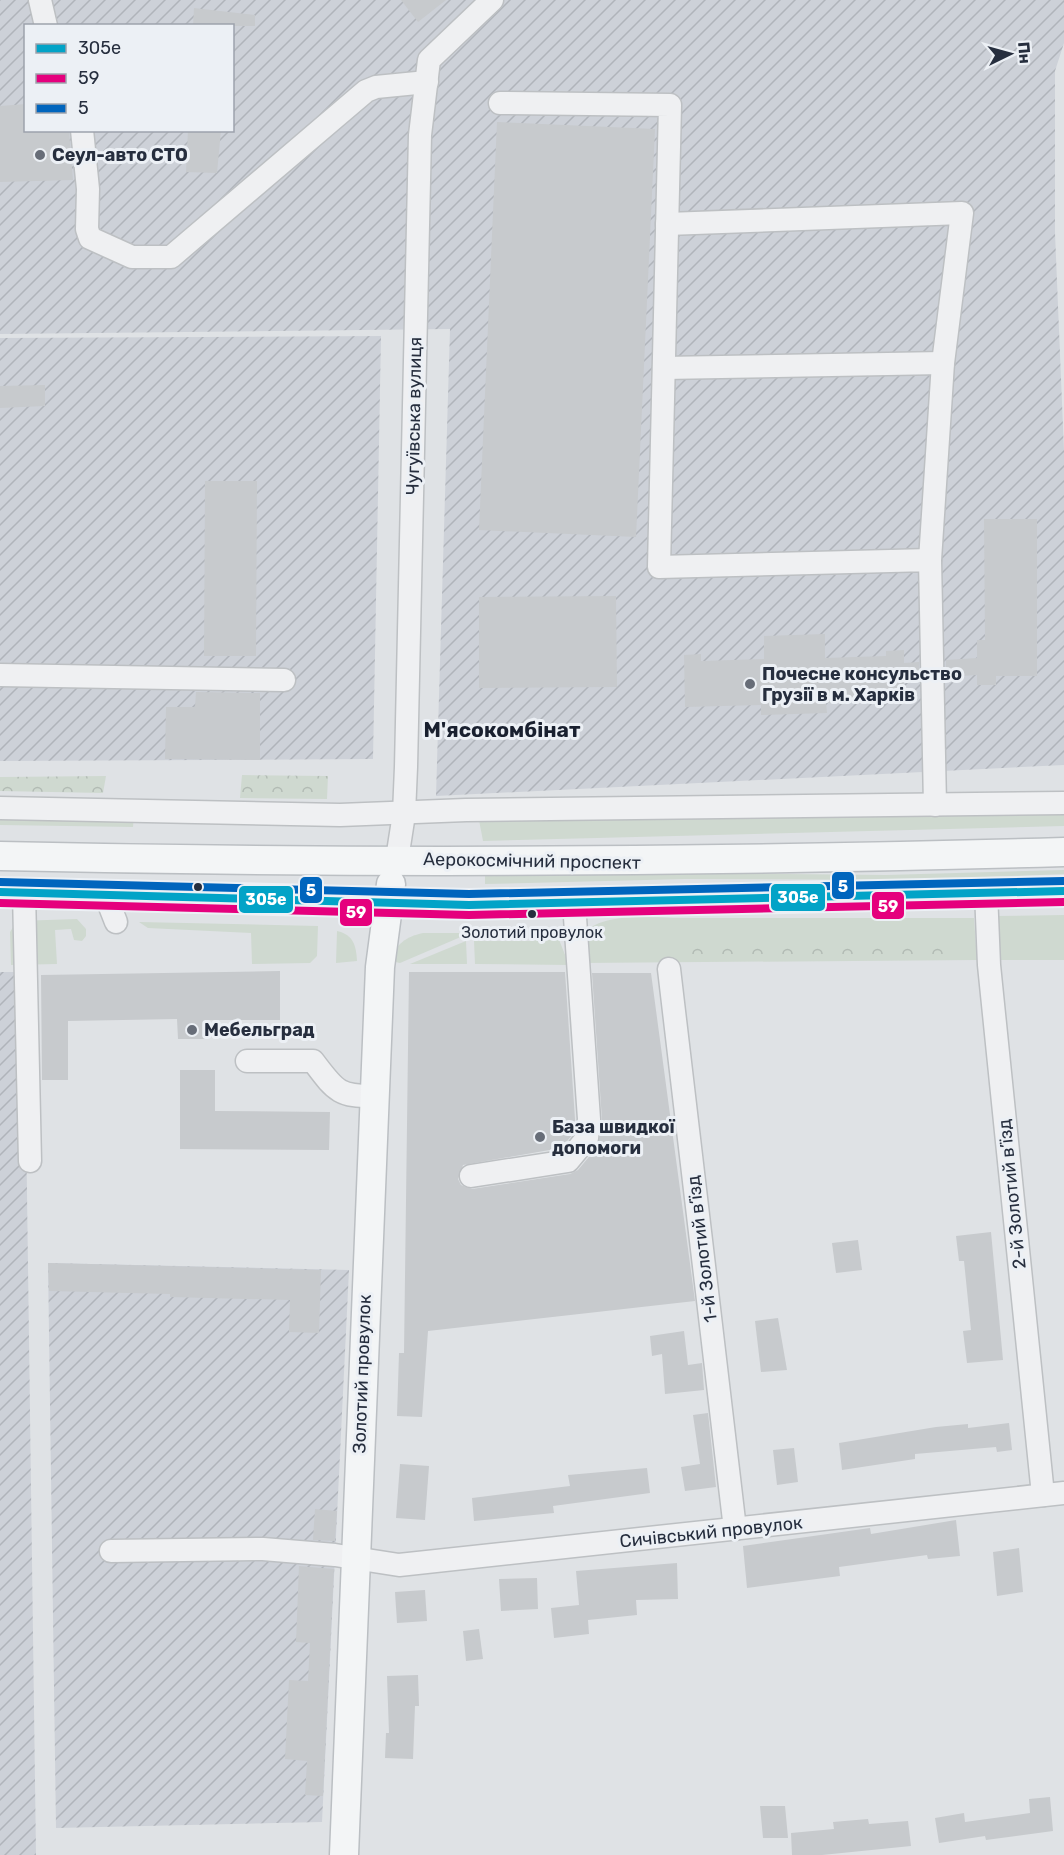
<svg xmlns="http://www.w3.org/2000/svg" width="1064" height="1855" font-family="Rubik,sans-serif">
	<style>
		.industrial { fill: url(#industrial-furrows); fill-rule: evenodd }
		.grass { fill: #cfd9d0 }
		.forest { fill: url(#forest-crowns) }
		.building { fill: #c7cacd }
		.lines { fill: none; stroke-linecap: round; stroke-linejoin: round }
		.minor-casing { stroke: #bdc0c3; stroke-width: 25 }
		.major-casing { stroke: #bbbfc3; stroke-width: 31 }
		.minor { stroke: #eff0f2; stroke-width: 22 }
		.major { stroke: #f3f5f6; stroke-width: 28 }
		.bus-1-casing { stroke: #ecf0f5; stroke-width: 12 }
		.bus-2-casing { stroke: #ecf0f5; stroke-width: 12 }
		.bus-3-casing { stroke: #ecf0f5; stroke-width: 12 }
		.bus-1 { stroke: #02a3c7; stroke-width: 8 }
		.bus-2 { stroke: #e5007d; stroke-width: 8 }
		.bus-3 { stroke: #0065bd; stroke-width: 8 }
		.poi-dot { fill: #676d78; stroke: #ecf0f5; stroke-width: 2 }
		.bus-dot { fill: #262e3e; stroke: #ecf0f5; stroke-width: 2 }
		.labels { text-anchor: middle; stroke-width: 6; stroke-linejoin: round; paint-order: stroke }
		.bus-label { font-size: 16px; fill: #262e3e; stroke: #ecf0f5 }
		.poi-label { font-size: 18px; font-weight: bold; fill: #262e3e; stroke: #ecf0f5; text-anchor: start }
		.street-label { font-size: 18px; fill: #262e3e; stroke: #ecf0f5 }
		.quarter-label { font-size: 21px; font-weight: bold; fill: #19202f; stroke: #ecf0f5 }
		.line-badge { stroke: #ecf0f5; stroke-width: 2 }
		.badge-label { font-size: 16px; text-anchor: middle; font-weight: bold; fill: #fff }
	</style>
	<defs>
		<pattern id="industrial-furrows" width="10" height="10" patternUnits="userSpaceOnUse" patternTransform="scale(1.5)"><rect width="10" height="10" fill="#cdd1d8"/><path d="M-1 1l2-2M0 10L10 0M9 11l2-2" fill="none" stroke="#b0b4ba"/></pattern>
		<pattern id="forest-crowns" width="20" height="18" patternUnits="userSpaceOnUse" patternTransform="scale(1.5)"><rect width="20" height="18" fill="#cfd9d0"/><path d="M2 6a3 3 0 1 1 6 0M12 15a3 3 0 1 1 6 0" fill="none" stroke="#b2bbb4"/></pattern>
	</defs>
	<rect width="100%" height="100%" fill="#dfe2e5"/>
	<!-- industrial -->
	<g class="industrial">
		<path d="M0 0H1064V43L1055 71V233L1064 451V765L436 796 450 329 0 334ZM26 26H232V130H26Z"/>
		<path d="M381 336 373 759 0 761V338Z"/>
		<path d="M0 972H24L36 1855H0Z"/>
		<path d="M48 1263 349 1270 322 1822 56 1828Z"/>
	</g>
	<!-- grass -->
	<g class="grass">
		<path d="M1064 807V826L483 841 479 820Z"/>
		<path d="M0 814 134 815 133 827 0 825Z"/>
		<path d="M1064 870V874L912 880 685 879 485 884V875L678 873 886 875Z"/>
		<path d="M1064 915V960H996L994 916Z"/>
		<path d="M683 918H974L977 960 582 963 580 937C600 910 652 918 683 918Z"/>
		<path d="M77 919 86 929V936L82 941 74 940 71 929 55 930 57 964 11 965 10 932 17 921Z"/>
		<path d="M139 922 318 926 317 956 310 963 252 964 251 933 148 928Z"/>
		<path d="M550 928 558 937 569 965 475 964 474 941H534Z"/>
		<path d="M337 931C354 935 356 946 357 961L336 963Z"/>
		<path d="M423 933H463V936L400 963 391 961C396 944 405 937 423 933Z"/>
		<path d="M466 941 467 964H410Z"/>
	</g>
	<!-- forest -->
	<g class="forest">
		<path d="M242 775 328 776 327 799 240 798Z"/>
		<path d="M106 776 103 793 0 791V777Z"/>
		<path d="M961 943 962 956 681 959 687 944Z"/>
	</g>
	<!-- building -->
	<g class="building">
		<path d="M401 0H446L418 22Z"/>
		<path d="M194 8 255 15V26H193Z"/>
		<path d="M26 104V130H69L73 180 0 182V106Z"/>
		<path d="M497 122 655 129 636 537 479 530Z"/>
		<path d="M188 130H221L217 173 186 172Z"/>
		<path d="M45 385V406L0 408V386Z"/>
		<path d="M205 481H257L256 656H204Z"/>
		<path d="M984 519H1037V676H996V685H977V675L946 677V660L977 658V640H985Z"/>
		<path d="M616 596 617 687 479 688V597Z"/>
		<path d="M825 634V658L886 656V651L904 650V663L919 662V679L903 680 905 701 826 703 827 713 761 715V705L685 707 684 655 701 654V661L764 659V636Z"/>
		<path d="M196 692 260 693V760L165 759 166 707H195Z"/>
		<path d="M280 971V1020H205L206 1039H178L177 1019 68 1021V1080H42L41 975Z"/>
		<path d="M409 972H565L575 1119 574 1133 561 1148 463 1165 458 1179 461 1185 472 1189 570 1174 578 1170 598 1146 602 1120 592 973H651L695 1301 428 1331 422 1417 397 1416 399 1353H404Z"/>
		<path d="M180 1070H215V1111L330 1112 329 1150 180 1149Z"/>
		<path d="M991 1232 1003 1360 967 1363 963 1331 971 1330 964 1261H959L956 1236Z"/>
		<path d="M858 1240 862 1270 836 1273 832 1243Z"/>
		<path d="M48 1263 321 1270 319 1333 289 1332 290 1300 170 1297V1294L49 1291Z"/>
		<path d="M778 1318 787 1370 761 1372 755 1321Z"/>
		<path d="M684 1331 688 1365 702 1363 704 1390 665 1394 662 1354 652 1356 650 1336Z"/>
		<path d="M708 1413 716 1487 685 1491 681 1467 700 1464 693 1415Z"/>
		<path d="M1009 1423 1012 1450 997 1452 996 1447 915 1454V1459L842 1470 839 1443 936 1427 968 1424V1428Z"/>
		<path d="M794 1448 798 1482 777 1485 773 1450Z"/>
		<path d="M400 1464 429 1466 425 1520 396 1518Z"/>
		<path d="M647 1468 650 1493 553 1506 554 1513 474 1521 472 1498 570 1486 568 1475Z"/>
		<path d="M315 1509 337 1511 335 1541 313 1540Z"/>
		<path d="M956 1520 960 1556 928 1559 927 1555 839 1567 840 1576 747 1588 743 1546 870 1528 871 1534Z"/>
		<path d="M1019 1548 1023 1592 997 1596 993 1552Z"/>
		<path d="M677 1563 678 1599 636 1600 637 1615 588 1620 589 1634 554 1638 551 1608 579 1605 576 1571Z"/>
		<path d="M299 1566 334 1569 323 1796 305 1795 307 1761 285 1759 289 1680 308 1681 310 1643 296 1642Z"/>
		<path d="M537 1578 538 1609 501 1611 499 1579Z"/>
		<path d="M425 1590 427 1621 397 1623 395 1592Z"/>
		<path d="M479 1629 483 1659 466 1661 463 1631Z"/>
		<path d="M418 1675 419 1706H415L413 1759 385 1758 386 1733H389L387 1676Z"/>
		<path d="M1050 1797 1053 1831 986 1840 985 1836 939 1843 935 1818 964 1813 965 1822 1030 1813 1029 1799Z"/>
		<path d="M760 1806H785L788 1838H763Z"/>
		<path d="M868 1819 869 1824 908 1821 911 1846 822 1855H792L791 1833 834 1829 833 1822Z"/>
	</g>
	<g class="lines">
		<defs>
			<g id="minor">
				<path d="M40 0 46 26"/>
				<path d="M500 103 670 105 659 567 930 560 935 805"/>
				<path d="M82 130 88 189 87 229 90 238 132 257H171L366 91 376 87 427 82"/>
				<path d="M667 224 962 213 943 363 930 560"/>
				<path d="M664 368 943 363"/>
				<path d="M0 675 284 680"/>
				<path d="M0 808 340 815 466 810 1064 803"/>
				<path d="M397 859 404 814 406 767 420 135 429 60 492 0"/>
				<path d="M24 892 30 1161"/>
				<path d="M986 892 989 965 1043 1495"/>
				<path d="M105 894 116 922"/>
				<path d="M669 969 735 1529"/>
				<path d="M247 1061H313C335 1090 338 1097 375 1096"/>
				<path d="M471 1176 568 1161 587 1138 589 1119 574 903"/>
				<path d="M111 1551 263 1549 335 1555 399 1565 1064 1493"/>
			</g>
			<g id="major">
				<path d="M0 856C355 864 709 862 1064 852"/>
				<path d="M0 892 469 905 1064 891"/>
				<path d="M344 1855 380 967 391 884"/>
			</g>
		</defs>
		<!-- minor casing -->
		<use href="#minor" class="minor-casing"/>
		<!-- major casing -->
		<use href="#major" class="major-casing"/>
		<!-- minor -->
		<use href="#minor" class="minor"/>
		<!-- major -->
		<use href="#major" class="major"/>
		<defs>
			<path id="bus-1" d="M0 892 469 905 1064 891"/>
			<path id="bus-2" d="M0 903 469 915 1064 902"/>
			<path id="bus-3" d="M0 882 469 894 1064 881"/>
		</defs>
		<!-- bus-1 casing -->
		<use href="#bus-1" class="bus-1-casing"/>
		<!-- bus-2 casing -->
		<use href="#bus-2" class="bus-2-casing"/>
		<!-- bus-3 casing -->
		<use href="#bus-3" class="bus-3-casing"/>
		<!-- bus-1 -->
		<use href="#bus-1" class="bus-1"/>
		<!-- bus-2 -->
		<use href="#bus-2" class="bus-2"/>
		<!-- bus-3 -->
		<use href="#bus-3" class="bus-3"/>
	</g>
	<!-- markers -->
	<g class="poi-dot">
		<circle cx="40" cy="155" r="6"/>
		<circle cx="750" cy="684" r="6"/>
		<circle cx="192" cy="1030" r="6"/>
		<circle cx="540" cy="1137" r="6"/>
	</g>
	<g class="bus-dot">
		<circle cx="198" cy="887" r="5"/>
		<circle cx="532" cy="914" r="5"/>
	</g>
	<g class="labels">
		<!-- bus labels -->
		<g class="bus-label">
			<text x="532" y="938">Золотий провулок</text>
		</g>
		<!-- poi labels -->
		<g class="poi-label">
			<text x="52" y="161">Сеул-авто СТО</text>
			<text x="762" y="680">Почесне консульство<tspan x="762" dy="21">Грузії в м. Харків</tspan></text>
			<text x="204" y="1036">Мебельград</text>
			<text x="552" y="1133">База швидкої<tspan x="552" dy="21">допомоги</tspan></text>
		</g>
		<!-- street labels -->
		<g class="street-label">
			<text transform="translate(414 416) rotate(-89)" y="6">Чугуївська вулиця</text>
			<text transform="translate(532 861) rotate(1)" y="6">Аерокосмічний проспект</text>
			<text transform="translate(1012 1194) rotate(-96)" y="6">2-й Золотий в’їзд</text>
			<text transform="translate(702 1249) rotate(-97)" y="6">1-й Золотий в’їзд</text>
			<text transform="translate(362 1374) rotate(-88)" y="6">Золотий провулок</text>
			<text transform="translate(711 1532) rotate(-6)" y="6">Сичівський провулок</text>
		</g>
		<!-- quarter labels -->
		<g class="quarter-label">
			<text x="502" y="737">М'ясокомбінат</text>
		</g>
	</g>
	<g class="line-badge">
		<rect x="831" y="871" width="24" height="29" rx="6" fill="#0065bd"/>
		<rect x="299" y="876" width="24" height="28" rx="6" fill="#0065bd"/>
		<rect x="770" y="883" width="56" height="29" rx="6" fill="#02a3c7"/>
		<rect x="238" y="885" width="56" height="29" rx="6" fill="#02a3c7"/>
		<rect x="871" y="891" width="34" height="29" rx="6" fill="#e5007d"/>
		<rect x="339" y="898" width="34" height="29" rx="6" fill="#e5007d"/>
	</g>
	<g class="badge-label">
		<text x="843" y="892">5</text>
		<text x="311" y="896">5</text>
		<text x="798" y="903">305e</text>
		<text x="266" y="905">305e</text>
		<text x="888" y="912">59</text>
		<text x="356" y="918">59</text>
	</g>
	<!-- legend -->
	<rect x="24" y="24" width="210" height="108" fill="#ecf0f5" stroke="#9da2ac" stroke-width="1.5"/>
	<rect x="36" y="44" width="30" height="9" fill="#02a3c7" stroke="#9da2ac" stroke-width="1.5"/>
	<text x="78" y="54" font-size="18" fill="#262e3e">305e</text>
	<rect x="36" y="74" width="30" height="9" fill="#e5007d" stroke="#9da2ac" stroke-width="1.5"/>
	<text x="78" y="84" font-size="18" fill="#262e3e">59</text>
	<rect x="36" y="104" width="30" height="9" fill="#0065bd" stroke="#9da2ac" stroke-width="1.5"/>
	<text x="78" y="114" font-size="18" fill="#262e3e">5</text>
	<!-- north arrow -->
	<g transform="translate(1010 54) rotate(85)" stroke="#ecf0f5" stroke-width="4.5" paint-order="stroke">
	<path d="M0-4.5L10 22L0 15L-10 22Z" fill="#262e3e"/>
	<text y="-9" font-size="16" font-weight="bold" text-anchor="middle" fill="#262e3e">Пн</text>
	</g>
</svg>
